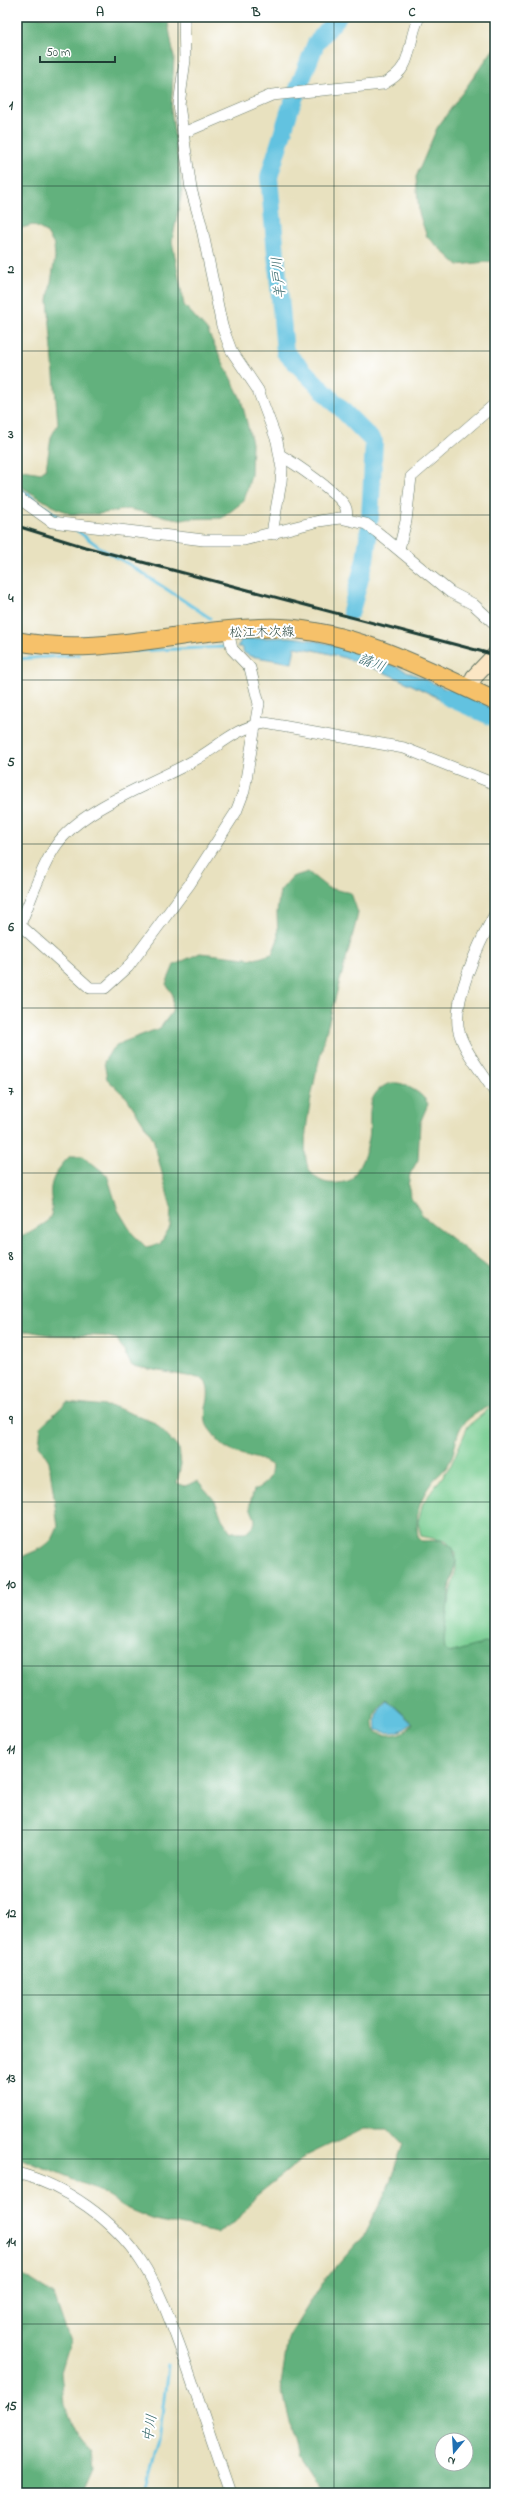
<svg xmlns="http://www.w3.org/2000/svg" width="512" height="2510" font-family="'Indie Flower','Klee One',sans-serif">
	<style>
		.green { fill: #79ce93; stroke: #4c8664 }
		.forest { fill: #62b17d; stroke: #407758; fill-rule: evenodd }
		.water { fill: #62c2e0; stroke: #40808a }
		.lines { fill: none; stroke-linecap: round; stroke-linejoin: round }
		.stream { stroke: #62c2e0; stroke-width: 3 }
		.river { stroke: #62c2e0; stroke-width: 18 }
		.street-casing { stroke: #657665; stroke-width: 12 }
		.secondary-casing { stroke: #657665; stroke-width: 18 }
		.primary-casing { stroke: #657665; stroke-width: 20 }
		.street { stroke: #fff; stroke-width: 11 }
		.secondary { stroke: #fbe6c4; stroke-width: 16 }
		.primary { stroke: #f6c16b; stroke-width: 18 }
		.rail { stroke: #1f3d34; stroke-width: 3 }
		.grid { fill: none; stroke: #1f3d34; stroke-width: 1; stroke-opacity: 0.55 }
		.labels { text-anchor: middle; stroke-width: 4; stroke-linejoin: round; paint-order: stroke }
		.street-label { font-size: 13px; fill: #1f3d34; stroke: #fff }
		.water-label { font-size: 14px; font-style: italic; fill: #336568; stroke: #fff }
		.neatline { fill: none; stroke: #1f3d34; stroke-width: 1.5 }
		.grid-label { font-size: 13px; text-anchor: middle; font-weight: bold; fill: #1f3d34 }
	</style>
	<rect width="100%" height="100%" fill="#fff"/>
	<filter id="ink" filterUnits="userSpaceOnUse"><feTurbulence type="fractalNoise" baseFrequency=".025" numOctaves="2"/><feDisplacementMap in="SourceGraphic" scale="8" xChannelSelector="R" yChannelSelector="G"/><feConvolveMatrix kernelMatrix="1 2 1 2 8 2 1 2 1" color-interpolation-filters="sRGB"/></filter>
	<filter id="wash" filterUnits="userSpaceOnUse"><feTurbulence type="fractalNoise" baseFrequency=".012" numOctaves="4" result="noise"/><feDisplacementMap in="SourceGraphic" scale="16" xChannelSelector="R" yChannelSelector="G"/><feGaussianBlur stdDeviation="0.9" result="paint"/><feColorMatrix in="noise" values="0 0 0 0 0 0 0 0 0 0 0 0 0 0 0 0 0 1.4 0 .05"/><feComposite in="paint" operator="in"/></filter>
	<g filter="url(#wash)">
		<rect width="100%" height="100%" fill="#e8e1bf"/>
		<!-- green -->
		<path class="green" d="M495 1404V1641L470 1649 447 1653 443 1649 446 1611 456 1569V1553L446 1541 421 1536 418 1522 423 1503 451 1465 468 1426Z"/>
		<!-- forest -->
		<g class="forest">
			<path d="M17 17H167L174 57 171 110 182 191 172 241 184 305 207 330 241 399 252 443 251 475 244 501 222 518 178 519 128 509 99 514H70L51 505 17 484V469L41 473 46 469 51 437 58 424 48 300 55 258 54 245 46 232 33 225 21 228 17 232Z"/>
			<path d="M495 47V261L458 265 427 237 419 213 416 177 437 128Z"/>
			<path d="M308 872 328 888 351 893 358 913C349 958 288 1139 310 1171 320 1186 336 1185 351 1180 359 1168 367 1153 369 1138 372 1119 364 1098 384 1086 390 1082 398 1082 405 1085 414 1090 423 1094 428 1104L420 1123 418 1160 410 1174 408 1186 411 1197 423 1216 495 1273V1404C483 1409 464 1418 459 1431 455 1442 455 1452 449 1463 446 1470 438 1475 433 1481 419 1499 415 1515 418 1537L422 1541 441 1540 453 1548 456 1561 450 1584 444 1640 445 1650 450 1653 484 1643 495 1644V2493H323L298 2456 281 2385 288 2338 322 2283 365 2234 388 2187 403 2144 388 2128H364L306 2156 256 2196 237 2221 216 2233 152 2219 128 2209 96 2189 17 2157V1559L42 1548 52 1540 58 1527 49 1461 39 1445 41 1426 67 1402 115 1407 155 1423 179 1449 181 1464 177 1483 185 1486 198 1481 215 1501 222 1519 231 1532H247C263 1520 250 1516 250 1503 251 1499 253 1494 254 1490 266 1484 271 1479 272 1466 251 1451 230 1460 214 1435 211 1431 206 1426 206 1421 203 1403 214 1397 204 1379L132 1366 117 1339 104 1336 50 1335 28 1331 17 1334V1240C22 1236 46 1223 48 1220 56 1211 49 1198 51 1187 53 1175 61 1165 70 1156H83L107 1175 118 1210 132 1233 146 1247 160 1244 170 1227 171 1208 153 1138 127 1098 107 1079 104 1062 112 1049 123 1042 160 1028 172 1012 173 995 166 984 174 965 200 953 255 959 272 954 278 939 277 912 280 891 292 877ZM387 1699 413 1723C406 1735 388 1738 376 1732 370 1721 378 1704 387 1699ZM442 2440H466V2464H442Z"/>
			<path d="M17 2272 54 2295 70 2342 61 2372 64 2404 80 2439 91 2452 93 2470 83 2493H17Z"/>
		</g>
		<!-- water -->
		<g class="water">
			<path d="M289 637C356 643 414 675 474 702L468 713C413 685 357 655 295 647L292 663 250 656 244 653 241 647H237L242 639Z"/>
			<path d="M387 1700 412 1723C402 1733 390 1735 377 1730 375 1719 378 1706 387 1700Z"/>
		</g>
		<g class="lines">
			<!-- stream -->
			<g class="stream">
				<path d="M17 487 62 519"/>
				<path d="M75 529 102 549 130 565 210 618"/>
				<path d="M133 651 225 647"/>
				<path d="M17 659 79 655"/>
				<path d="M144 2493 159 2441 168 2365"/>
			</g>
			<!-- river -->
			<g class="river">
				<path d="M338 17 316 43 290 109 269 177 285 352 374 442 370 518"/>
				<path d="M351 611 365 560 369 530"/>
				<path d="M448 697 495 718"/>
			</g>
		</g>
	</g>
	<g filter="url(#ink)">
		<g class="lines">
			<defs>
				<g id="street">
					<path d="M184 17 185 60 179 105 191 189 201 224 222 326 231 350 258 390 277 441 282 469 281 482 273 527 274 534"/>
					<path d="M183 133 272 95 383 84C416 67 405 46 419 17"/>
					<path d="M280 455C294 463 338 493 345 506 347 510 347 514 346 518"/>
					<path d="M17 497 52 522 204 540H244L319 521 340 518 366 524 377 532 450 592 473 604 495 624"/>
					<path d="M399 549 406 521 411 477 495 404"/>
					<path d="M495 914C480 941 449 1005 460 1035 467 1056 484 1074 495 1093"/>
					<path d="M20 925 90 988H105L128 967 189 885 236 812 244 791 258 709 259 704 250 668 232 649 228 631"/>
					<path d="M17 931C30 904 39 871 55 847 81 807 153 784 193 761 219 747 234 728 265 723L404 748 495 784"/>
					<path d="M17 2173C65 2185 114 2220 141 2261 160 2290 171 2323 183 2355 199 2401 214 2447 230 2493"/>
				</g>
				<path id="secondary" d="M469 689 474 677 495 655"/>
				<path id="primary" d="M17 641C105 659 193 625 282 628 357 632 428 670 495 701"/>
			</defs>
			<!-- street casing -->
			<use href="#street" class="street-casing"/>
			<!-- secondary casing -->
			<use href="#secondary" class="secondary-casing"/>
			<!-- primary casing -->
			<use href="#primary" class="primary-casing"/>
			<!-- street -->
			<use href="#street" class="street"/>
			<!-- secondary -->
			<use href="#secondary" class="secondary"/>
			<!-- primary -->
			<use href="#primary" class="primary"/>
			<!-- rail -->
			<path class="rail" d="M17 526 85 547 495 655"/>
		</g>
	</g>
	<!-- grid -->
	<path class="grid" d="M178 17V2493M334 17V2493M17 186H495M17 351H495M17 515H495M17 680H495M17 844H495M17 1008H495M17 1173H495M17 1337H495M17 1502H495M17 1666H495M17 1830H495M17 1995H495M17 2159H495M17 2324H495"/>
	<g class="labels">
		<!-- street labels -->
		<g class="street-label">
			<text transform="translate(262 631) rotate(-1)" y="5">松江木次線</text>
		</g>
		<!-- water labels -->
		<g class="water-label">
			<text transform="translate(278 278) rotate(-95)" y="5">羊戸川</text>
			<text transform="translate(372 662) rotate(21)" y="5">請川</text>
			<text transform="translate(149 2428) rotate(-81)" y="5">中川</text>
		</g>
	</g>
	<!-- margin -->
	<rect width="512" height="2510" fill="none" stroke="#fff" stroke-width="44"/>
	<!-- north arrow -->
	<g transform="translate(454 2452) rotate(198)"><circle r="19" fill="#ffffff" stroke="#a5b1ae"/>
	<path d="M0-3L7 15L0 10L-7 15Z" fill="#1f6fb2"/>
	<text y="-6" font-size="11" font-weight="bold" text-anchor="middle" fill="#1f3d34">N</text>
	</g>
	<!-- scale -->
	<path d="M40 56v6h75v-6" fill="none" stroke="#1f3d34" stroke-width="2"/>
	<text x="46" y="56" font-size="12" fill="#1f3d34" stroke="#ffffff" stroke-width="3" paint-order="stroke">50 m</text>
	<rect x="22" y="22" width="468" height="2466" class="neatline"/>
	<g class="grid-label">
		<text x="100" y="16">A</text>
		<text x="256" y="16">B</text>
		<text x="412" y="16">C</text>
		<text x="11" y="109">1</text>
		<text x="11" y="273">2</text>
		<text x="11" y="438">3</text>
		<text x="11" y="602">4</text>
		<text x="11" y="766">5</text>
		<text x="11" y="931">6</text>
		<text x="11" y="1095">7</text>
		<text x="11" y="1260">8</text>
		<text x="11" y="1424">9</text>
		<text x="11" y="1588">10</text>
		<text x="11" y="1753">11</text>
		<text x="11" y="1917">12</text>
		<text x="11" y="2082">13</text>
		<text x="11" y="2246">14</text>
		<text x="11" y="2410">15</text>
	</g>
</svg>
